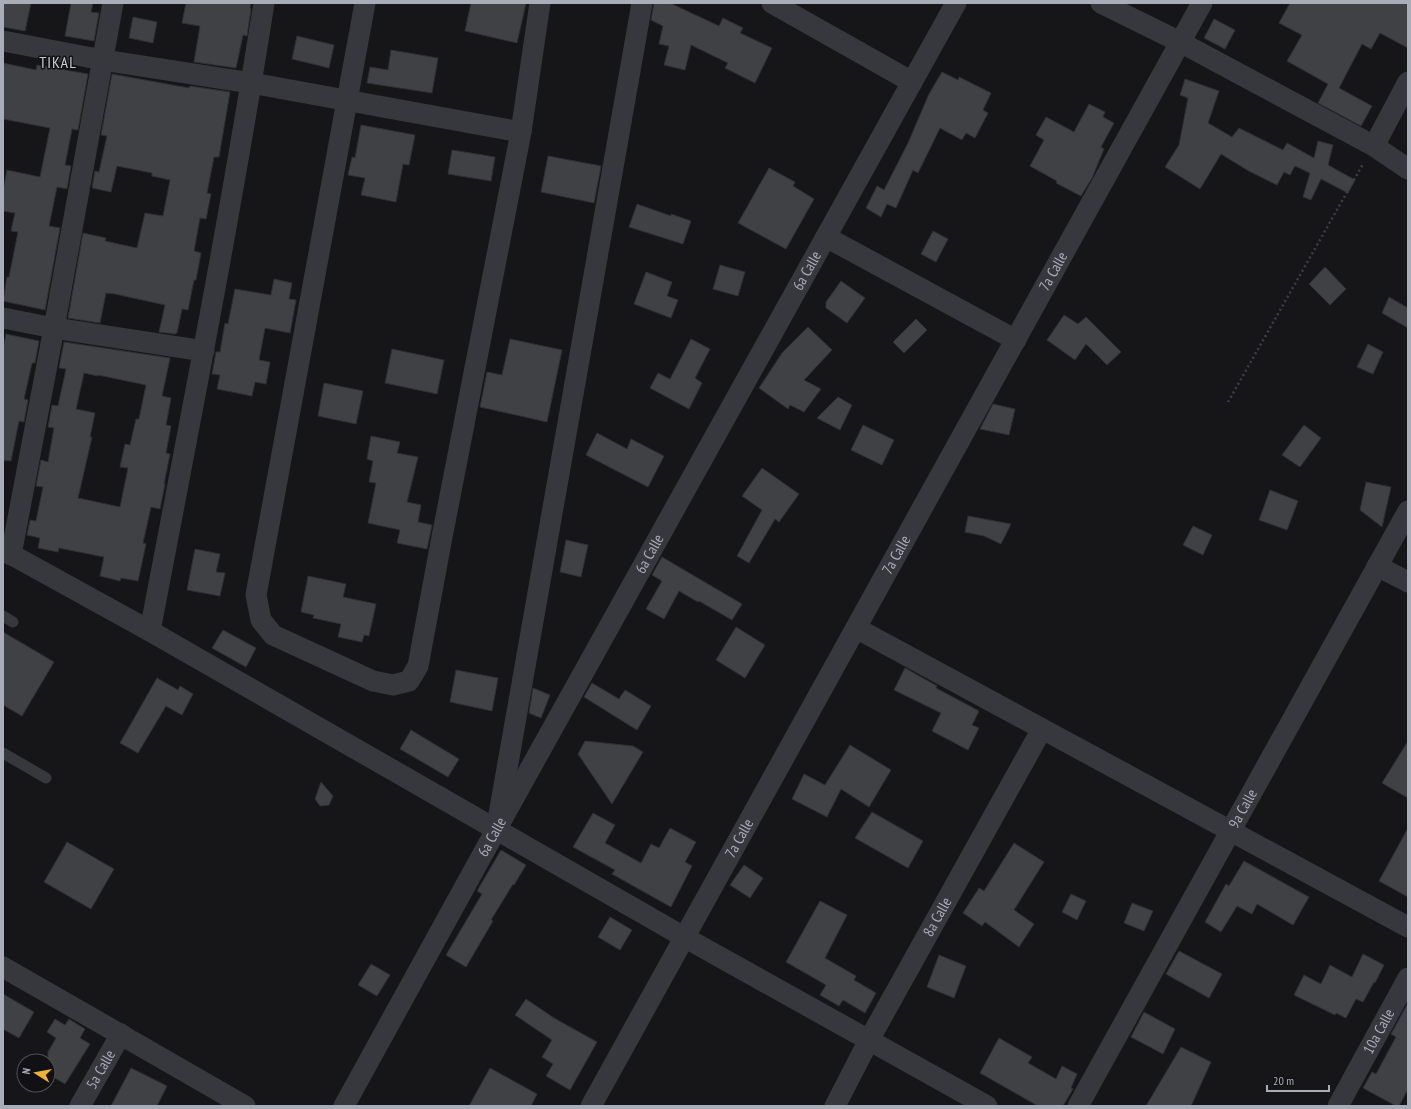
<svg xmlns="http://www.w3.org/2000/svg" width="1411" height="1109" font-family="'PT Sans Narrow',sans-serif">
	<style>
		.building { fill: #404145; stroke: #303034; fill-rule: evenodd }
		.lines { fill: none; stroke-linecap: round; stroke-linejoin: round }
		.path { stroke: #3d3f44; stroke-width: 2.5; stroke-dasharray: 2 3; stroke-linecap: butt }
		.lane { stroke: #37383d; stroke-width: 11 }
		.street { stroke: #37383d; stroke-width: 21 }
		.labels { text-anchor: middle; stroke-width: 3; stroke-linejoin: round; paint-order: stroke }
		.street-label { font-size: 15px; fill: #a8adb8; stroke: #111113 }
		.neighbourhood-label { font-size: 16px; letter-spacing: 1px; fill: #c9ccd4; stroke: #111113 }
	</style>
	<rect width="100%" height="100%" fill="#161618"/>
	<!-- building -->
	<g class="building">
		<path d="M3 3H31L25 31 3 27Z"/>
		<path d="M71 3H93L91 12 99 13 94 41 65 36Z"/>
		<path d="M186 3H251L250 8 251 9 247 36 243 35 236 68 194 62 200 26 182 23Z"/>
		<path d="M471 3H526L517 43 465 31Z"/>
		<path d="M654 3H670L719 26 723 18 743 28 740 33 772 48 755 83 725 68 728 63 691 45 685 70 664 65 669 46 659 44 663 26 651 20Z"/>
		<path d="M1290 3H1408V48L1380 33 1371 49 1362 44 1339 88 1372 106 1361 126 1318 103 1328 84 1287 61 1302 35 1279 23Z"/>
		<path d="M133 17 157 22 153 43 129 38Z"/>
		<path d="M1214 19 1235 30 1225 49 1204 38Z"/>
		<path d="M297 36 334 45 329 68 292 59Z"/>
		<path d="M391 50 438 58 432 93 367 83 370 67 388 70Z"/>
		<path d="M3 63 36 70 37 65 88 74 78 130 72 129 65 165 71 166 67 189 57 187 49 226 60 228 45 310 3 301 7 277H9L18 232 11 231 15 213 3 211V190L7 170 40 177 50 128 3 119Z"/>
		<path d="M942 72 958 80 959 77 991 93 983 110 988 113 975 138 966 133 962 140 940 128 918 173 913 170 896 208 887 204 881 217 866 208 877 186 884 190 908 143 929 94Z"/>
		<path d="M112 74 189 88 190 86 230 92 219 157H214L207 193 211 194 206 219 200 218 194 251 201 253 196 280H194L188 310 182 309 177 333H176L175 334 159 332 165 305 115 294 106 293 100 323 68 318 83 233 106 238 105 241 137 248 145 213 163 216 170 180 152 176V173L117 166 111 192 92 188 95 171 99 172 107 136 101 135Z"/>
		<path d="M1185 79 1219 91 1208 123 1232 137 1239 128 1283 150 1287 143 1314 158 1318 141 1333 145 1328 165 1355 180 1348 193 1321 179 1311 200 1303 197 1310 173 1295 166 1290 175 1284 172 1277 185 1247 170 1221 154 1200 189 1165 167 1179 145 1188 98 1180 95Z"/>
		<path d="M1089 104 1105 112 1103 117 1114 123 1101 147 1104 149 1092 178 1081 196 1056 183 1057 181 1030 166 1044 140 1036 135 1046 117 1074 132Z"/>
		<path d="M361 125 415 135 409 165 403 164 396 202 361 195 365 178 348 175 352 157 355 158Z"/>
		<path d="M452 150 495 157 491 181 448 174Z"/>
		<path d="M548 156 601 166 594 203 541 192Z"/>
		<path d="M769 168 795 182 793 186 814 199 786 249 738 223Z"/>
		<path d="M637 204 671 216V214L691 221 683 244 629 227Z"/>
		<path d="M933 231 948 239 936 262 921 254Z"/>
		<path d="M720 265 745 272 738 296 713 289Z"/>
		<path d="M1325 267 1346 289 1330 305 1309 284Z"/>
		<path d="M646 272 672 282 667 296 678 300 671 318 634 304Z"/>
		<path d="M274 279 292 283 289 299 296 300 290 333 265 328 259 360 270 362 266 384 255 382 252 396 217 389 220 375 212 374 216 352H220L225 323 228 324 235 289 271 295Z"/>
		<path d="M841 281 865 298 847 323 826 308V302Z"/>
		<path d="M1389 297 1408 308V328L1382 313Z"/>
		<path d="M1064 315 1078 324 1086 317 1121 352 1107 365 1086 344 1075 360 1047 340Z"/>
		<path d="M916 319 927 330 904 353 893 342Z"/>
		<path d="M808 327 832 350 804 380 821 389 804 412 790 405 788 409 759 388 782 353Z"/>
		<path d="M6 334 39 341 35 363H32L24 399 28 400 24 422 19 421 11 461 3 460V348Z"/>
		<path d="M510 339 562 350 547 422 480 407 487 372 502 375Z"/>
		<path d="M691 339 710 349 695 378 702 383 689 409 650 388 658 373 670 379Z"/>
		<path d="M64 342 170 358 162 396 171 398 166 425 171 426 166 453 170 454 164 484H165L160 509 151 507 143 543 146 544 138 581 121 578 120 581 100 576 104 557 59 548 58 552 38 548 40 538 27 535 30 520 36 521 43 487 36 486 41 460 48 462 54 428 48 427 52 405 58 406 66 369 59 368ZM84 373 98 376V375L146 385 139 419H136L130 445 125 444 120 467 128 468 120 507 78 498 92 437H90L95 413 76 409Z"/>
		<path d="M1368 344 1383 352 1373 374 1357 367Z"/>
		<path d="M392 349 444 360 437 394 385 383Z"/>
		<path d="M324 383 363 391 356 424 318 416Z"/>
		<path d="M838 397 852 405 840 430 817 418Z"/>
		<path d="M993 404 1015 409 1009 435 980 429Z"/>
		<path d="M863 425 894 440 882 465 851 450Z"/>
		<path d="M1304 425 1321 438 1300 467 1282 455Z"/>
		<path d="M597 433 627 449 631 439 664 456 648 487 586 455Z"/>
		<path d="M371 436 400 442 397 453 418 457 407 502 421 505 418 522 432 525 427 549 397 543 400 530 368 523 376 483 369 482 373 461 367 459Z"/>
		<path d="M762 468 799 494 779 522 775 519 749 563 737 556 762 510 742 496Z"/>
		<path d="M1366 482 1391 487 1382 527 1360 510Z"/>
		<path d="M1270 490 1298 501 1287 530 1259 520Z"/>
		<path d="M968 516 1011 524 1001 544 984 536 965 532Z"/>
		<path d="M1193 526 1212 535 1203 555 1183 545Z"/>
		<path d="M566 540 588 545 581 577 560 572Z"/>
		<path d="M195 549 220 554 216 572 225 573 220 596 187 590Z"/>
		<path d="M662 557 742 604 732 620 699 601 698 602 679 591 664 619 646 609 662 581 652 575Z"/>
		<path d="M308 576 346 584 343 597 376 604 369 636 364 635 362 642 338 637 341 624 313 618 314 615 301 612Z"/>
		<path d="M736 627 765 645 745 678 716 660Z"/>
		<path d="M223 630 256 648 246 667 212 648Z"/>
		<path d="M3 632 54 662 22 716 3 705Z"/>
		<path d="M905 668 937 686 936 688 979 711 972 725 979 728 968 750 932 731 941 713 894 690Z"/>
		<path d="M456 670 498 678 492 711 450 702Z"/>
		<path d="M157 678 178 690 180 686 193 694 182 715 166 706 138 753 120 743Z"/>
		<path d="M592 683 619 699 625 690 651 706 637 730 584 697Z"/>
		<path d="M533 688 550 695 541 718 529 713Z"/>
		<path d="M411 730 459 759 448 777 400 749Z"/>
		<path d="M585 741 633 746 643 752 612 804 578 754Z"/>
		<path d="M1408 741V798L1382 783Z"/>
		<path d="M850 745 891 770 869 807 841 789 827 817 792 799 804 774 825 785Z"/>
		<path d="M321 782 333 796 329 805 320 806 315 799Z"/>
		<path d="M872 812 923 841 908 868 855 838Z"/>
		<path d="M593 813 615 825 605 843 641 863 651 844 659 848 670 828 696 842 685 862 692 866 671 907 612 874 615 870 573 847Z"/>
		<path d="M1408 828V897L1379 881Z"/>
		<path d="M67 842 114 869 91 909 44 882Z"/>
		<path d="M1014 843 1044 862 1014 910 1034 924 1019 947 985 922 982 926 963 913 979 888 984 891Z"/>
		<path d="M501 850 526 865 514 885 513 884 491 920 493 921 466 967 446 955 482 894 477 891Z"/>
		<path d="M1244 861 1309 897 1293 925 1257 904 1252 914 1237 906 1221 932 1205 922 1226 884 1229 886Z"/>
		<path d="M744 865 763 878 750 898 730 885Z"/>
		<path d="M1071 894 1086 901 1077 920 1062 912Z"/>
		<path d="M820 901 847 915 825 958 856 976 854 980 876 993 865 1013 843 1000 839 1006 820 995 826 985 786 962Z"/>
		<path d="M1132 903 1153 911 1144 931 1124 923Z"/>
		<path d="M610 917 632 930 620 950 598 937Z"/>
		<path d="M1179 951 1222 974 1209 998 1166 974Z"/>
		<path d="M1363 954 1384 965 1375 983 1374 982 1363 1002 1356 999 1346 1018 1336 1013 1335 1015 1294 995 1304 975 1321 984 1330 965 1352 977Z"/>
		<path d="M939 955 966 966 954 998 927 987Z"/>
		<path d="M371 964 390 975 377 996 358 985Z"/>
		<path d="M3 994 34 1012 19 1038 3 1029Z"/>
		<path d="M526 999 554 1018 597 1042 570 1090 546 1076 553 1064 542 1057 552 1040 515 1015Z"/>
		<path d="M1408 1003V1089L1399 1106H1396L1363 1088 1372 1072 1376 1074 1396 1037 1391 1034Z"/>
		<path d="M1144 1012 1175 1029 1163 1054 1131 1037Z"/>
		<path d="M55 1019 65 1025 69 1019 85 1029 80 1038 90 1044 65 1084 48 1074V1052L56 1038 47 1032Z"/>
		<path d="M999 1038 1032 1057 1028 1063 1056 1079 1062 1066 1077 1074 1071 1088 1073 1089 1063 1106H1038L980 1073Z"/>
		<path d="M1181 1047 1211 1062 1191 1106H1146Z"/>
		<path d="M131 1068 167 1086 157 1106H111Z"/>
		<path d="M490 1068 537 1094 531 1106H469Z"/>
	</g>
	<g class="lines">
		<!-- path -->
		<path class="path" d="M1228 402 1363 164"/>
		<!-- lane -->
		<g class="lane">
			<path d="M3 616 13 622"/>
			<path d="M3 753 46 778"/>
		</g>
		<!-- street -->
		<g class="street">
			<path d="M365 3 256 595 261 620 273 635 373 681 393 685 409 681 418 666 442 537 521 132 540 3"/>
			<path d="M772 3 912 82"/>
			<path d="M1101 3 1180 42 1374 146 1408 169"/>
			<path d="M3 41 103 60 251 83 521 132"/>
			<path d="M1374 146 1408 82"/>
			<path d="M826 237 1016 340"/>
			<path d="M3 318 54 328 204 351"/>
			<path d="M3 550 150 631 684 937 987 1106"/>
			<path d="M11 555 54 328 113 3"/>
			<path d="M1377 566 1408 582"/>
			<path d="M856 628 1408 927"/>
			<path d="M150 631C190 422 231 213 264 3"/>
			<path d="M499 814 642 3"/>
			<path d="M3 967 245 1106"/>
			<path id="s1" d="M80 1106 121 1034"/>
			<path id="s2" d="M344 1106 496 830 956 3"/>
			<path id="s3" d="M591 1106 1202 3"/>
			<path id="s4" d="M835 1106 869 1040 1042 729"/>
			<path id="s5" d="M1078 1106 1408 511"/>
			<path id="s6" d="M1338 1106 1408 978"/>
		</g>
	</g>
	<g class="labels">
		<!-- street labels -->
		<g class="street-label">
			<text dy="5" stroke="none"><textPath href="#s2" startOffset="955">6a Calle</textPath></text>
			<text dy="5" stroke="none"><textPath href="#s3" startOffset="954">7a Calle</textPath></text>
			<text dy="5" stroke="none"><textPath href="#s2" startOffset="631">6a Calle</textPath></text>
			<text dy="5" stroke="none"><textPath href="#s3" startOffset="630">7a Calle</textPath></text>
			<text dy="5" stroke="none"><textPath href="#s5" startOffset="340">9a Calle</textPath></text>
			<text dy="5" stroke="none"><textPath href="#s2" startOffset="307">6a Calle</textPath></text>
			<text dy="5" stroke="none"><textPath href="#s3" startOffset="306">7a Calle</textPath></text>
			<text dy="5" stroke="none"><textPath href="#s4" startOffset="215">8a Calle</textPath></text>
			<text dy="5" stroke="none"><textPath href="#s6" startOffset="85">10a Calle</textPath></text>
			<text dy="5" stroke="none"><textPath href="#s1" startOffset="42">5a Calle</textPath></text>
		</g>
		<!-- neighbourhood labels -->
		<g class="neighbourhood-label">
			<text x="58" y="68">TIKAL</text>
		</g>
	</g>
	<!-- border -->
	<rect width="1411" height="1109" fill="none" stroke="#a8adb8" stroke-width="8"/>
	<!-- north arrow -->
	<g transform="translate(36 1073) rotate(281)"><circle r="19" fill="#111113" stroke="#4d4f55"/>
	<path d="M0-3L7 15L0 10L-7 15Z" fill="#f2b134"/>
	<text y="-6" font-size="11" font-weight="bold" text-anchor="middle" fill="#a8adb8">N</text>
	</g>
	<!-- scale -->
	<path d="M1267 1085v6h62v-6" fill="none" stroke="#a8adb8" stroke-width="2"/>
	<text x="1273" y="1085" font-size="12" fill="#a8adb8" stroke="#111113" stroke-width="3" paint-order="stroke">20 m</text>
</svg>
